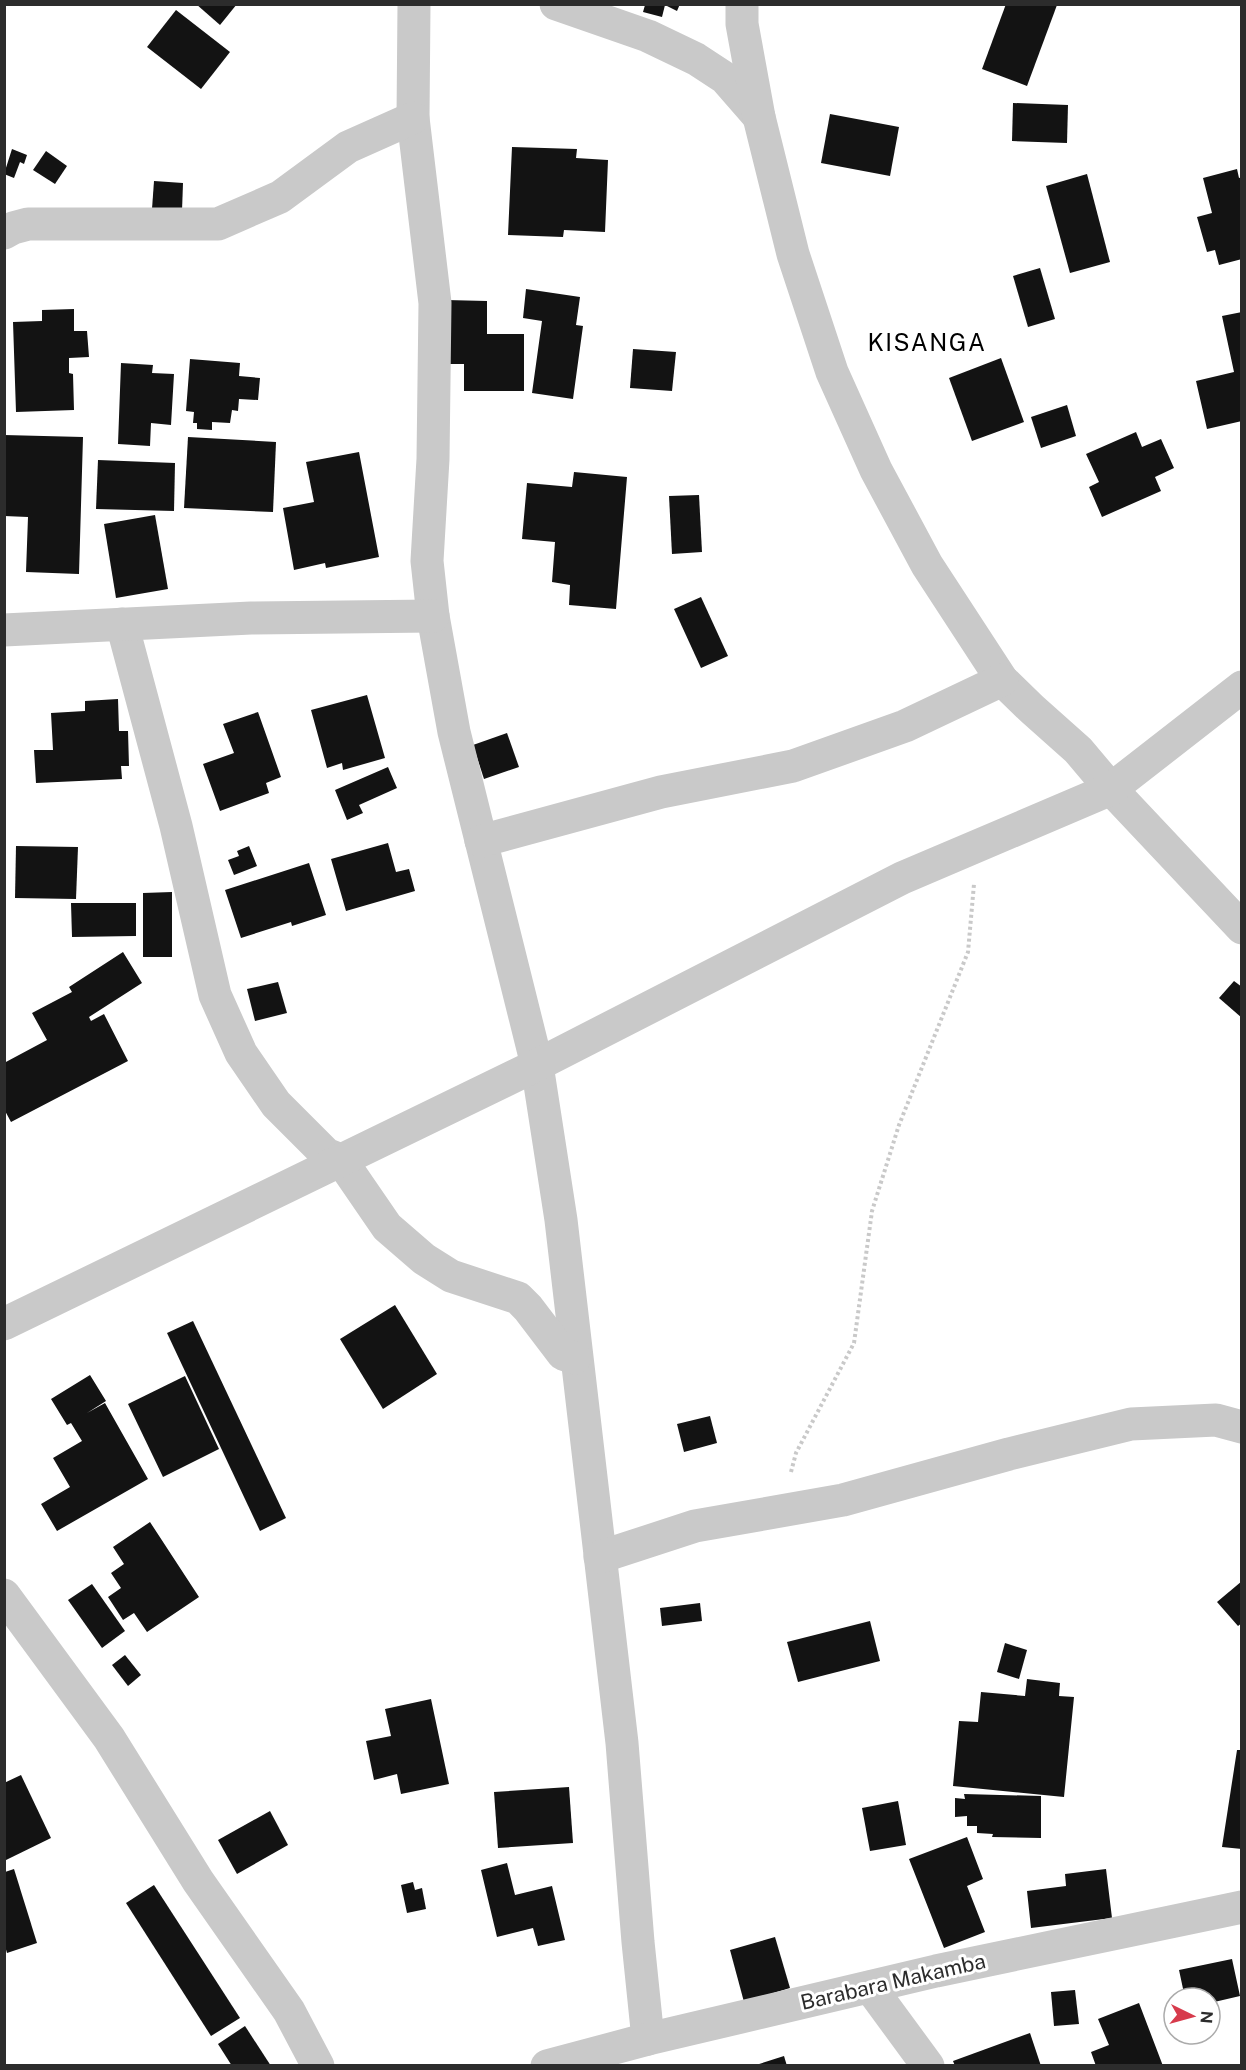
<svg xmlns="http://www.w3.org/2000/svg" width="1246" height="2070" font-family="'Public Sans',sans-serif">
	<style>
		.building { fill: #131313 }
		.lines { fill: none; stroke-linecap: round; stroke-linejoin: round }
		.path { stroke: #c9c9c9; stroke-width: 4; stroke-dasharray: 3 3; stroke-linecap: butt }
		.minor { stroke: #c9c9c9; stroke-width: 33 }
		.labels { text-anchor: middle; stroke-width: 6; stroke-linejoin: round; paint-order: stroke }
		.street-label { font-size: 21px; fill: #2c2c2c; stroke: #fff }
		.quarter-label { font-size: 24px; letter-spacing: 1.5px; fill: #000; stroke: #fff }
	</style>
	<rect width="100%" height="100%" fill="#fff"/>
	<!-- building -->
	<g class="building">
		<path d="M196 4H237L220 25Z"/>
		<path d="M680 4 677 11 665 5 662 17 643 12 645 5Z"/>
		<path d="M1006 4 1057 5 1027 86 982 69Z"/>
		<path d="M176 10 230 52 201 89 147 47Z"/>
		<path d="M1013 103 1068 105 1067 143 1012 141Z"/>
		<path d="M830 114 899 127 890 176 821 163Z"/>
		<path d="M512 147 577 149 576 158 608 160 605 232 564 230 563 237 508 235Z"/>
		<path d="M12 149 27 155 24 164 20 162 14 178 4 174Z"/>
		<path d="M46 151 67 166 55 184 33 170Z"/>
		<path d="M1237 169 1239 178 1242 177V259L1219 265 1215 250 1207 252 1197 217 1212 213 1203 178Z"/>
		<path d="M1087 174 1110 262 1070 273 1046 186Z"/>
		<path d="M154 181 183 183 182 211 152 209Z"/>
		<path d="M1040 268 1055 319 1028 327 1013 276Z"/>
		<path d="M526 289 580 297 576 325 583 326 573 399 532 393 542 321 523 318Z"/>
		<path d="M446 300 487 301V334H524V391H464V364H445Z"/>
		<path d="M74 309V331H87L89 357 69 358V373L73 374 74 410 16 412 13 322 42 321V310Z"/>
		<path d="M1242 312V421L1207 429 1196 381 1234 372 1222 316Z"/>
		<path d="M633 349 676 352 672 391 630 388Z"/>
		<path d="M1001 358 1024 422 972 441 949 378Z"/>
		<path d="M190 359 240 363 239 376 260 378 258 400 239 399 238 411 232 410 230 423 212 422V430L197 429V423H193L194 412 186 411Z"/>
		<path d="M121 363 153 365 152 373 174 374 171 425 151 423 150 446 118 444Z"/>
		<path d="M1067 405 1076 436 1041 448 1031 417Z"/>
		<path d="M1136 432 1142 447 1161 439 1174 468 1155 477 1161 491 1102 517 1089 487 1099 482 1086 454Z"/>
		<path d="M4 435 83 437 79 574 26 572 28 517 4 516Z"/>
		<path d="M188 437 276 442 273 512 184 508Z"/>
		<path d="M359 452 379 557 326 568 325 563 294 570 283 508 314 502 306 462Z"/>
		<path d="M98 460 175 463 174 511 96 509Z"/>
		<path d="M574 472 627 477 616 609 569 605 570 585 552 582 555 542 522 539 527 483 572 487Z"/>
		<path d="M699 495 702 552 672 554 669 496Z"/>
		<path d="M155 515 168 589 116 598 104 524Z"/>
		<path d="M701 597 728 656 701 668 674 609Z"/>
		<path d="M367 695 385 758 343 770 342 763 327 768 311 710Z"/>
		<path d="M118 699 119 731H128L129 766H121L122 779 36 783 34 750H53L51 713 85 711V701Z"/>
		<path d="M258 712 281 777 266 783 269 793 220 811 203 764 234 753 223 724Z"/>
		<path d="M507 733 519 767 484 779 473 745Z"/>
		<path d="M388 767 397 788 359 805 363 813 347 820 335 790Z"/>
		<path d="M388 843 396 872 409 869 415 891 346 911 331 859Z"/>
		<path d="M16 846 78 847 76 899 15 898Z"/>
		<path d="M249 846 257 866 234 875 228 860 239 856 237 851Z"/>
		<path d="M309 863 326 915 292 926 291 922 241 938 225 890Z"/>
		<path d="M172 892V957H143V893Z"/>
		<path d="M71 903H136V936L72 937Z"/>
		<path d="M123 952 142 983 89 1017 91 1021 104 1014 128 1061 11 1122 4 1109V1063L47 1040 32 1013 72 992 69 987Z"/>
		<path d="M1234 981 1242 987V1018L1219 998Z"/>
		<path d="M278 982 287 1013 255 1021 247 989Z"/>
		<path d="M395 1305 437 1374 383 1409 340 1339Z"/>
		<path d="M193 1321 286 1518 260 1531 167 1333Z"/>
		<path d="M90 1375 106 1401 87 1413 105 1403 148 1479 57 1531 41 1504 70 1487 53 1458 82 1441 71 1423 67 1425 51 1399Z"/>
		<path d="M185 1376 219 1449 163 1477 128 1404Z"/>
		<path d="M710 1416 717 1443 684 1452 677 1424Z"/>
		<path d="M150 1522 199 1597 147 1632 134 1613 123 1620 108 1597 121 1588 111 1573 124 1564 113 1547Z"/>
		<path d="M1242 1581V1623L1238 1626 1217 1602Z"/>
		<path d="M92 1584 125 1631 102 1648 68 1600Z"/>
		<path d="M700 1603 702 1621 662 1626 660 1608Z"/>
		<path d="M870 1621 880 1661 798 1682 787 1642Z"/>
		<path d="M1005 1643 1027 1650 1019 1679 997 1672Z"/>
		<path d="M125 1655 141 1675 128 1686 112 1665Z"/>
		<path d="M1027 1679 1060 1683 1059 1696 1074 1697 1064 1797 953 1786 959 1721 978 1722 981 1692 1025 1696Z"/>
		<path d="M431 1699 449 1784 401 1794 397 1774 374 1780 366 1741 391 1736 385 1709Z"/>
		<path d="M1237 1750H1242V1849L1222 1847Z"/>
		<path d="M21 1775 51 1838 4 1861V1783Z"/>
		<path d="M569 1787 573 1843 498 1848 494 1792Z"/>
		<path d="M964 1794 1041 1796V1838L992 1837 993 1834 977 1833V1826H967V1816L955 1817V1798L965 1799Z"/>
		<path d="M898 1801 906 1845 870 1851 862 1808Z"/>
		<path d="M270 1811 288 1845 237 1874 218 1840Z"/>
		<path d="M967 1837 983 1879 967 1886 985 1932 944 1948 909 1859Z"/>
		<path d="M507 1863 515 1895 552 1886 565 1940 538 1946 533 1928 497 1937 481 1870Z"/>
		<path d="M14 1869 37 1943 7 1953 5 1946V1872Z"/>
		<path d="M1106 1869 1112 1918 1031 1928 1027 1891 1066 1886 1065 1874Z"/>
		<path d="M413 1882 415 1890 422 1888 426 1909 407 1913 401 1885Z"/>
		<path d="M154 1885 240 2018 211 2036 126 1903Z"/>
		<path d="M775 1937 790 1988 744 2002 730 1950Z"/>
		<path d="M1232 1959 1240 1996 1210 2003V1998H1185L1179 1970Z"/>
		<path d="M1075 1990 1079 2024 1054 2026 1051 1992Z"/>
		<path d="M1139 2003 1163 2066H1096L1091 2052 1109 2045 1098 2019Z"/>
		<path d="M245 2026 271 2066H232L218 2044Z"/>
		<path d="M1030 2033 1041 2066H955L953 2061Z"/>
		<path d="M784 2056 787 2066H756V2065Z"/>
	</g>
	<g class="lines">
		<!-- path -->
		<path class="path" d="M791 1472 796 1453 854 1343 872 1211 899 1125 968 952 974 884"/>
		<!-- minor -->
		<g class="minor">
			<path d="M414 4 413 118 435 303 433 459 427 561 433 616 454 732 537 1065 561 1220 622 1743 638 1942 648 2039"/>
			<path d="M556 4 648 36 696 59 725 78 759 117"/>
			<path d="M742 4V24L759 117 793 254 832 372 876 470 927 565 1002 680 1032 709 1078 750 1111 789 1242 928"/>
			<path d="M4 233 13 228 28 224H218L280 197 348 147 413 118"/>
			<path d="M122 624 176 826 215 995 241 1053 276 1104 326 1154 341 1160 387 1227 424 1259 451 1276 518 1298 528 1308 563 1354 575 1358"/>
			<path d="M4 630 251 618 433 616"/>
			<path d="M481 841 661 792 793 766 905 726 1002 680"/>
			<path d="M4 1324 537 1065 902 878 1111 789 1242 687"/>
			<path d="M600 1557 695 1526 843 1500 1009 1454 1131 1424 1216 1420 1242 1427"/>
			<path d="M4 1595 109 1738 198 1881 289 2011 318 2066"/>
			<path d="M870 1987 928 2066"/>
			<path d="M547 2066 648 2039 936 1971 1242 1907"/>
		</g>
	</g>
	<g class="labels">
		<!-- street labels -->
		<g class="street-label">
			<text transform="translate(893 1982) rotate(-13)" y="7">Barabara Makamba</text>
		</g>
		<!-- quarter labels -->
		<g class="quarter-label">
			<text x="927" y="351">KISANGA</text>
		</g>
	</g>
	<!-- border -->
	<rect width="1246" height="2070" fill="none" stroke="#2c2c2c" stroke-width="12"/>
	<!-- north arrow -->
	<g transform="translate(1192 2016) rotate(95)"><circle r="28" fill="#ffffff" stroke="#ababab" stroke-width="1.5"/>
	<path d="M0-4.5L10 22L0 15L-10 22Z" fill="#d73b4c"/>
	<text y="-9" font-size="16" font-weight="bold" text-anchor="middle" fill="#2c2c2c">N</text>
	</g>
</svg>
